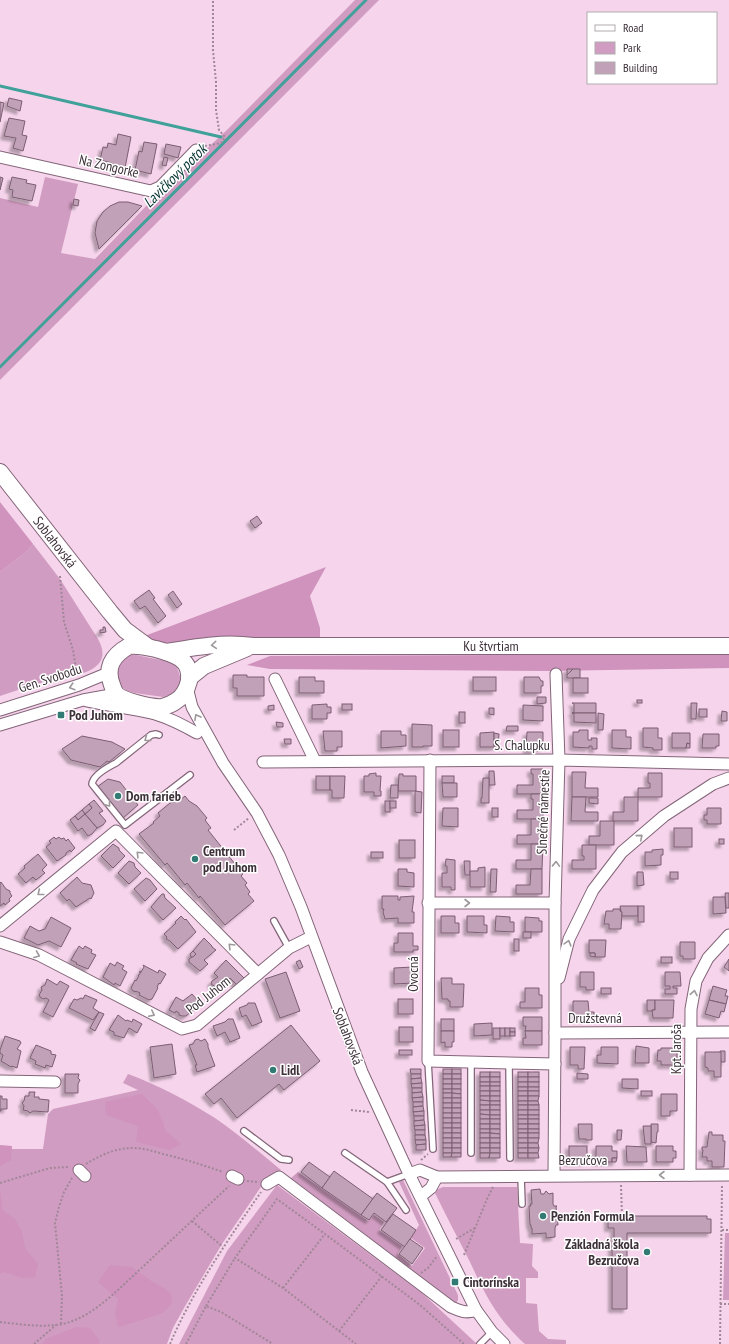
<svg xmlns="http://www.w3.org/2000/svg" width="729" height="1344" font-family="'PT Sans Narrow',sans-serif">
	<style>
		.green { fill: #d19cc1 }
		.forest { fill: #cf93bd }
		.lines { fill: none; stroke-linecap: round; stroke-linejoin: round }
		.stream { stroke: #3fa199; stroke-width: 3 }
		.building { fill: #c1a1b7; stroke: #7c5e72; filter: url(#shadow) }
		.lane-casing { stroke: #836579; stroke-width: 8 }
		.street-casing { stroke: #836579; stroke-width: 13 }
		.secondary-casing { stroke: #836579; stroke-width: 18 }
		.path { stroke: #a08798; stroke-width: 2; stroke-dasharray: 2 2; stroke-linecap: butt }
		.lane { stroke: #fff; stroke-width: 5.5 }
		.street { stroke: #fff; stroke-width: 11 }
		.secondary { stroke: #fff; stroke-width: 16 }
		.oneway { stroke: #9e989c }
		.poi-dot { fill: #327a74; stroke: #fff; stroke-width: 1.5 }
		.labels { text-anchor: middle; stroke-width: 3; stroke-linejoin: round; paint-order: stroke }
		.street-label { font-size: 14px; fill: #3d3039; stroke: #fff }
		.poi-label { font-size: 14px; font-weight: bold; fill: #3d3039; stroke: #fff; text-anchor: start }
		.water-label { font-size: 15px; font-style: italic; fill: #033330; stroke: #fff }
	</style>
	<defs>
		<filter id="shadow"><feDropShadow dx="-3.5" dy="3.5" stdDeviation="1" flood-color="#0004"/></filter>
	</defs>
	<rect width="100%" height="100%" fill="#f6d4eb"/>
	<!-- green -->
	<g class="green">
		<path d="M355 0H379L0 380V198L38 207 45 177 78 184 61 253 95 259 151 201 229 128Z"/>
		<path d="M33 544 60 579 98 639C118 675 66 676 44 682 29 686 15 691 0 696V572L26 552Z"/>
		<path d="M129 655H136L171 662 177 668 179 673 181 680 177 689 169 696 163 697 135 693 127 691 120 685 117 678 116 671 119 663Z"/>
		<path d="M128 1074C158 1085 188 1101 215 1118 238 1134 259 1152 281 1170L265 1181 222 1244 184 1308 173 1328 167 1344H0V1149H43L48 1114 53 1109 138 1090 123 1083Z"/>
		<path d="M298 1172 368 1221 374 1215 384 1222 379 1230 402 1246 398 1254 412 1266 425 1248 411 1238 419 1225 399 1182 403 1180 458 1295V1300L456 1303 291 1178Z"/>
		<path d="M277 1185 422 1293 477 1344H179L227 1251Z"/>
		<path d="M443 1187H517L520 1243 533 1244 532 1266 538 1272V1278H526V1303L537 1304 539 1331 548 1339 566 1340V1344H525C496 1318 485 1294 469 1260 458 1238 446 1216 435 1193L438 1189Z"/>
		<path d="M725 1233H729V1300H723Z"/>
	</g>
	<!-- forest -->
	<g class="forest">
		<path d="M0 502 33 544 26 552 0 572Z"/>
		<path d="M326 567 310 596 320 628V640L247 637 158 646 142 637Z"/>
		<path d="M729 654V668L549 671 270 669 247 665 270 656Z"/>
		<path d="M142 1094 158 1110 166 1131 181 1144 170 1150 136 1142 138 1126 106 1115 105 1102Z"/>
		<path d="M0 1145 12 1146 11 1160 0 1166Z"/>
		<path d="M0 1189 3 1211 15 1219 22 1232 25 1248 38 1264 35 1277 22 1278 4 1272 0 1274Z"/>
		<path d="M110 1265 132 1267 151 1281 164 1288 171 1294 172 1303 163 1313 132 1323 118 1327 115 1314 118 1299 98 1282Z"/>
		<path d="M76 1327 90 1328 100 1341 99 1344H42L46 1339Z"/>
	</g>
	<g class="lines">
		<!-- stream -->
		<g class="stream">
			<path d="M0 86 221 137"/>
			<path d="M0 367 366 0"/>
		</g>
	</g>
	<!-- building -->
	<g class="building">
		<path d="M9 98 22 101 20 111 7 106Z"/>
		<path d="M0 102 4 103 0 122Z"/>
		<path d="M9 118 25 121 22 135 27 136 23 151 13 148 16 138 4 136Z"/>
		<path d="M118 134 131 137 125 168 112 165V163L100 160 103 147 107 148 108 143 116 145Z"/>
		<path d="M144 142 157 144 151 174 135 170 139 151 142 152Z"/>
		<path d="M166 144 181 147 178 158 164 154Z"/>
		<path d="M164 157 168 158 166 166 162 165Z"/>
		<path d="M0 177 3 178 0 190Z"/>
		<path d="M12 177 27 180 26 183 36 185 32 201 12 197 13 190 9 189Z"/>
		<path d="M74 199 79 200 78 206 73 205Z"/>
		<path d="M119 202H128L142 206 99 249 95 233 97 221 103 212 110 206Z"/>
		<path d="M257 516 262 523 255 528 250 521Z"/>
		<path d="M149 590 155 598 153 599 166 616 158 623 145 606 140 609 134 601Z"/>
		<path d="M173 591 182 604 177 608 168 595Z"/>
		<path d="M103 627H105L106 632 100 633V630H103Z"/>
		<path d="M567 669H573L567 675Z"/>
		<path d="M573 669H580V678H567V675Z"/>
		<path d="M233 675H247V677H264V696H237V688H233Z"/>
		<path d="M299 677H315V681H324V693H299Z"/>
		<rect x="473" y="677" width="23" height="14"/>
		<path d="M524 677H539L541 681H543V686H541V693H524Z"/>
		<rect x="573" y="678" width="15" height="15"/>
		<path d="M537 697H546V703L537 704Z"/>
		<rect x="637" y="700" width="5" height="3"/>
		<path d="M572 703H596V713H572L574 712V704Z"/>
		<path d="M691 703H697L696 719H691Z"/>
		<path d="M327 704V707H331V713H327V719H312V705Z"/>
		<rect x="342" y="704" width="10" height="6"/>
		<path d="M274 705V710H268V706Z"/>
		<path d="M523 705 543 706V721L523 720Z"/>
		<path d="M489 708H494V715L489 714Z"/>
		<rect x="699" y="709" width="8" height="8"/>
		<path d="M722 711 727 712V721H721Z"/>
		<rect x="459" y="712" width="6" height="11"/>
		<path d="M572 713H596V723L574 722V713Z"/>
		<path d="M598 713 604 714 603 730H598Z"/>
		<path d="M276 722 283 723V727H277Z"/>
		<path d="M412 724 432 725V746H423V747H412Z"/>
		<path d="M507 726H518V731H506Z"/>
		<path d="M643 728H658V738H662V750H653V748L643 747Z"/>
		<rect x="443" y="730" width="16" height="17"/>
		<path d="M579 730H588V740H592L591 738H597V749H592V746H589V748L573 747V732H579Z"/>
		<path d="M612 730H626V737H631V749L612 748Z"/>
		<path d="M323 731H342V747H337V751H325Z"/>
		<path d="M381 731H401V735H406V746L381 748Z"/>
		<path d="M494 732V747H480V733Z"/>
		<path d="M527 732H543V748H535V751H527L528 748H526Z"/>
		<path d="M494 733 499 734 498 746H494Z"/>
		<path d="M672 733H690V744L687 743 686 748H672Z"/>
		<path d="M703 734H719V746H716V748H702Z"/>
		<path d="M82 736 112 742 125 749 109 762 107 761 100 767 71 760 62 749Z"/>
		<path d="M284 739H291V744H285Z"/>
		<path d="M687 743 690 744V748H686Z"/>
		<path d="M531 769H543V794H517V785H533V774H531Z"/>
		<path d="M489 771H494L495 785H489Z"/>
		<path d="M572 772H586L585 788H598V797H572Z"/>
		<path d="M376 773V776H381L380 791H381V796H374V792H364V776H369V774Z"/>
		<path d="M648 773H662V797H638V788H650V783H648Z"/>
		<path d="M399 774H403V776H416V791H398Z"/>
		<rect x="316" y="776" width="14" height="14"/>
		<path d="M330 776H345L344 798H332V790H330Z"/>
		<rect x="442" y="776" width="12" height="7"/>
		<path d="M483 778H489V803H481V798H482Z"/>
		<path d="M108 779 120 782 138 805 123 818 97 787Z"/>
		<path d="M442 783H457V797H443Z"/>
		<path d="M391 785H398V798H390Z"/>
		<path d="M415 791 422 792 421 813 415 812Z"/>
		<path d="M531 794H543V819H517V810H533V799H531Z"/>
		<path d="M185 796 189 801 197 806 207 818 205 820 211 828 208 830 243 874 241 876 247 883 245 885 250 892 248 894 254 901 225 925 200 896 199 898 187 883 185 885 167 863 165 865 139 834 154 823 153 822 160 816 158 813 170 803 180 800Z"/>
		<path d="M572 797H586L585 812H598V821H571Z"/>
		<path d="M624 797H638V821H613V812H624Z"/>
		<path d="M589 798H598V804L589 803Z"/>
		<path d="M94 800 103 811 99 813 106 821 103 825 97 828 85 814 92 808 89 804Z"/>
		<rect x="385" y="801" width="5" height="11"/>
		<rect x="390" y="801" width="6" height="7"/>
		<path d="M89 804 92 808 85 814 82 810Z"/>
		<path d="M443 808H458V827L442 826Z"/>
		<rect x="492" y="808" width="6" height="9"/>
		<path d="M707 808H721V824H707V820H704V815H707Z"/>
		<path d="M82 810 85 814 78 820 75 816Z"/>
		<path d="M85 814 97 828 92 834 88 836 82 828 78 831 70 820 75 816 78 820Z"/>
		<path d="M531 819H543V844H517V835H531Z"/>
		<path d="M600 821H614V845H589V836H600Z"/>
		<rect x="674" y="828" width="18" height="19"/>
		<path d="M54 837 56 839 59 837 61 839 64 838 66 841 68 839 75 848 71 852 70 850 66 853V855L57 861 46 847 51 843 49 841Z"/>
		<rect x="719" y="839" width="5" height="5"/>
		<rect x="399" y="840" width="16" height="18"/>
		<path d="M113 844 119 848V850L125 856 113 868 101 856Z"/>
		<path d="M531 844H543L542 869H516V860H531Z"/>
		<path d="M582 845H596V869H572V860H584V856H582Z"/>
		<path d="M663 849V855H661V865L645 866V852H652V850Z"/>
		<rect x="371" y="852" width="12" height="6"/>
		<path d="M38 854 47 865 42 870 45 873 36 880 33 877 26 883 18 874 25 868 24 866Z"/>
		<path d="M446 859 455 860V890H451V887H442V873H447V866H445Z"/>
		<path d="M129 861 134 863 135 867 141 873 129 884 118 873Z"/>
		<path d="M464 861H470V875H465Z"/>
		<path d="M485 867V887H470V871H478V868Z"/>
		<path d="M398 869H407V872L414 873V887L398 886Z"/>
		<path d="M491 869H497L496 892H490Z"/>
		<path d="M531 869H542V894H516V885H530Z"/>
		<path d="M637 872H643L644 885 637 886Z"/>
		<rect x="670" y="872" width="8" height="7"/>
		<path d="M77 877 82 883 91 885 94 893 91 899 90 898 76 907 69 899 67 901 60 893Z"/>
		<path d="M146 878 150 880 157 889 145 901 134 889Z"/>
		<path d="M1 882 6 889 10 891V893L12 896 9 899 10 901 5 905 4 903 0 906V883Z"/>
		<path d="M725 893H729V908H726Z"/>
		<path d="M162 894H164L165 898 176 908 163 920 151 907Z"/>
		<path d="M382 896H398V900H400V897L414 896 412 912H414V923H398V918L385 919 383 912 384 909H382Z"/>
		<path d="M713 897H725L726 913 713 914Z"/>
		<path d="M620 906H638V916H622Z"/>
		<rect x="638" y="906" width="6" height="16"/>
		<path d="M613 909H620V911L622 912 621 929H609V924H604L606 911H613Z"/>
		<path d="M181 916 185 920 186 919 196 932 178 949 170 941 166 939 167 937 164 934 176 923 175 922Z"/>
		<path d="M441 916H455V923H459V933H441Z"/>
		<path d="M467 916H484V925H487V933L467 932Z"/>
		<path d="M496 916 510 917V922H514V932L495 931Z"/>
		<path d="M51 917 71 928 61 947 49 941 38 945 24 938 30 926 39 931 45 929Z"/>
		<path d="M525 917 539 918V921H542V932H525Z"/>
		<rect x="523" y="932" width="8" height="6"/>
		<path d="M398 933H413V946H418V950H413V952H394V943H398Z"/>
		<path d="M204 938 212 946V947L216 950 204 960 208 964 200 971 189 962V959L196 954 193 951Z"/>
		<rect x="514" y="939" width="5" height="12"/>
		<path d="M589 940H606L605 957H595V953H589Z"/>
		<path d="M680 942H695V959H683V956H680Z"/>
		<path d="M79 946 83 949 85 946 92 950 91 953 96 955 88 969 76 964 77 963 71 960Z"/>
		<path d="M193 951 196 954 193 957H191L190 954Z"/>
		<path d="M590 953H595V957L590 956Z"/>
		<rect x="661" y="957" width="11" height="6"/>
		<path d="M729 959V971L724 967Z"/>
		<path d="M226 960 244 978 237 985 230 978 219 989 211 984 212 981 218 977 214 973Z"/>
		<path d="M300 960 303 967 299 969 296 962Z"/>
		<path d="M117 962 124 966 122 969 127 972 120 986 115 983 114 985 103 977 110 963 115 966Z"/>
		<path d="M143 965 158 973 159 970 166 974 160 984 159 983 157 987 158 988 152 999 149 1000 139 995 140 993 138 992 133 991 131 988 135 980 136 981 139 976 138 975H139L141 972H139H141L144 967Z"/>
		<path d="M413 967 414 983 394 984V968Z"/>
		<path d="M286 972 300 1011 280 1018 265 979Z"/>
		<path d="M580 972H594V990H586V987H580Z"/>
		<path d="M665 972H680L681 986H673V988H677V994H665V989H670V986H665Z"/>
		<path d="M441 978H452V984H464L463 1007H450V1001H448V999H442Z"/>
		<path d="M47 979 57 985 60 981 69 986 53 1017 43 1012 49 1000 46 998 43 999 40 997 39 995 42 990 41 987 45 985Z"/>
		<path d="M713 986 727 990 725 996H728L726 1004 709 1000Z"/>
		<path d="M525 988H539V995H542V1008H520V1002H525Z"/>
		<rect x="601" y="988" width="10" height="6"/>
		<path d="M192 994 200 1003 192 1009 193 1010 186 1016H182L179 1015V1013L176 1011 175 1013 169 1010 176 997 183 1001Z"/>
		<path d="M85 995 97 1000 93 1008 99 1012 93 1020 69 1008 74 999 77 1000 81 998 83 999Z"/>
		<rect x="398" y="999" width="15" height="15"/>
		<path d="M647 1000H655V1010H652L653 1011H647Z"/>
		<path d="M655 1000H674L673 1018H653L652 1010H655Z"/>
		<path d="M709 1000 726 1004 724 1012 721 1011 719 1018 705 1014Z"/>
		<path d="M573 1001H588L589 1012H594V1018H573Z"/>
		<path d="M248 1003H255L262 1022 252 1026 246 1015 242 1017 239 1008 247 1005Z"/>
		<path d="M99 1012 104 1014 95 1031 90 1028Z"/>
		<path d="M118 1015 126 1021 127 1020 132 1022 133 1019 142 1024 137 1033 129 1028 124 1038 114 1035V1032L109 1030Z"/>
		<path d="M523 1017H542V1031H525L526 1026H523Z"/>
		<path d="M228 1019H233L240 1038 230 1042 225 1032 217 1036 213 1026 225 1022Z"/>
		<rect x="441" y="1019" width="13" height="12"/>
		<path d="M492 1023V1035L474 1036V1024Z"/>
		<path d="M291 1025 320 1061 284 1090 279 1084 237 1118 221 1098 214 1104 205 1094Z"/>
		<rect x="399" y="1027" width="14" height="15"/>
		<rect x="493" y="1028" width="7" height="11"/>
		<rect x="500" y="1028" width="5" height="8"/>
		<rect x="505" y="1028" width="5" height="8"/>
		<rect x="510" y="1028" width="5" height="4"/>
		<path d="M441 1031H454V1042H452V1047H445V1042L441 1043Z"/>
		<path d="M525 1031H542V1045H523V1038H526Z"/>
		<rect x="510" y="1032" width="5" height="4"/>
		<path d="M5 1036 20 1041 21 1043 17 1049 21 1051 17 1068 12 1066 11 1067 1 1061 3 1055 0 1053V1050Z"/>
		<path d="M198 1039 201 1041 205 1039 208 1044V1047L215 1066 197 1072 195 1065H197L189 1045 193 1044 195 1040Z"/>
		<path d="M172 1044 176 1074 154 1078 150 1047Z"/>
		<path d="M36 1045 51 1051V1054L56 1055 52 1067 46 1065 45 1068 35 1064 36 1061 30 1058Z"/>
		<path d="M636 1046 649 1048V1063H635Z"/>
		<path d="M570 1047H585L584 1069H578V1065H570Z"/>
		<path d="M601 1047H618V1064L597 1063V1055H601Z"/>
		<path d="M661 1048H677V1065H661V1061H657L658 1050H661Z"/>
		<rect x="399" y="1050" width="13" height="5"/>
		<path d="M720 1051H725V1062H721Z"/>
		<path d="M705 1052H721V1077H714V1071H708V1068L705 1067Z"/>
		<path d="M410 1069H421V1074H411Z"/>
		<rect x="443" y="1069" width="9" height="5"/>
		<rect x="452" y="1069" width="9" height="5"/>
		<rect x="480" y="1072" width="10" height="5"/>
		<rect x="490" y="1072" width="10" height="5"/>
		<rect x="518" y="1072" width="10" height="5"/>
		<rect x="528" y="1072" width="11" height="5"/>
		<path d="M577 1073 588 1074V1079H577Z"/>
		<path d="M65 1074H79L78 1078 80 1080 78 1084V1093H65Z"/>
		<path d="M411 1074H421V1078L411 1079Z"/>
		<rect x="443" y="1074" width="9" height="5"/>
		<rect x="452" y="1074" width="9" height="5"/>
		<rect x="480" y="1077" width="10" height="5"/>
		<rect x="490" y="1077" width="10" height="5"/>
		<rect x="518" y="1077" width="10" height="5"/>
		<rect x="528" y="1077" width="11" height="5"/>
		<path d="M421 1078 422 1083 411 1084V1079Z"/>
		<rect x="443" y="1079" width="9" height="5"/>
		<rect x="452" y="1079" width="9" height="5"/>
		<path d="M622 1079H638V1089L622 1088Z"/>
		<rect x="480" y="1082" width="10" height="4"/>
		<rect x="490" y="1082" width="10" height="4"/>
		<rect x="518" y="1082" width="10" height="5"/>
		<rect x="528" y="1082" width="11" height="5"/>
		<path d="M422 1083V1088H412L411 1084Z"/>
		<rect x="443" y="1084" width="9" height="5"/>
		<rect x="452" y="1084" width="9" height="5"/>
		<rect x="480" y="1086" width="10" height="5"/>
		<rect x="490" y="1086" width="10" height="5"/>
		<rect x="518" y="1087" width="10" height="4"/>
		<rect x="528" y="1087" width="11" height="4"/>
		<path d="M412 1088H422V1092L412 1093Z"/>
		<rect x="443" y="1089" width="9" height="4"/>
		<path d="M452 1089H461V1094L452 1093Z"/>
		<rect x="480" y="1091" width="10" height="5"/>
		<rect x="490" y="1091" width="10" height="5"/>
		<rect x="518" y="1091" width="10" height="5"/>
		<rect x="528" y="1091" width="11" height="5"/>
		<rect x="641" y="1091" width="11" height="5"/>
		<path d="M29 1092H35L34 1097H39V1099L49 1100 48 1112 33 1111 30 1113 28 1111 23 1110 24 1106 22 1103 24 1101 25 1096H29Z"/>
		<path d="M422 1092 423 1097 412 1098V1093Z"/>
		<rect x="443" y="1093" width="9" height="5"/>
		<path d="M452 1093 461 1094V1098H452Z"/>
		<path d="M661 1094H677V1111H670V1116H661Z"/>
		<path d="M0 1096H2V1099H7V1109H1V1111H0Z"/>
		<path d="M480 1096H490V1101L480 1100Z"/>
		<rect x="490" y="1096" width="10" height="5"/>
		<rect x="518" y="1096" width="10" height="5"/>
		<path d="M528 1096H539L538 1101H528Z"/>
		<path d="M423 1097V1102H413L412 1098Z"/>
		<rect x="443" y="1098" width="9" height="5"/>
		<rect x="452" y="1098" width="9" height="5"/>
		<path d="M480 1100 490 1101V1105H480Z"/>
		<rect x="490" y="1101" width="10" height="4"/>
		<rect x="518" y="1101" width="10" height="4"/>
		<path d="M528 1101H538L539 1105H528Z"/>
		<path d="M413 1102H423V1106L413 1107Z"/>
		<rect x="443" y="1103" width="9" height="5"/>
		<rect x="452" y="1103" width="9" height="5"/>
		<rect x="480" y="1105" width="10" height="5"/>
		<rect x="490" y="1105" width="10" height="5"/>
		<rect x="518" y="1105" width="10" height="5"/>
		<rect x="528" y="1105" width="11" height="5"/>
		<path d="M423 1106 424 1111 413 1112V1107Z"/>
		<rect x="443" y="1108" width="9" height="5"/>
		<rect x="452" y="1108" width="9" height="5"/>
		<path d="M480 1110H490V1115L480 1114Z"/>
		<rect x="490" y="1110" width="10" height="5"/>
		<rect x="518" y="1110" width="10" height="5"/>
		<rect x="528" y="1110" width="11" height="5"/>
		<path d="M424 1111V1116H414L413 1112Z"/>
		<rect x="443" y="1113" width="9" height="5"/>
		<rect x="452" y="1113" width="9" height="5"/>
		<path d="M480 1114 490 1115V1119H480Z"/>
		<rect x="490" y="1115" width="10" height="4"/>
		<rect x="518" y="1115" width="10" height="4"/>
		<rect x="528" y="1115" width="11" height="4"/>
		<path d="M414 1116H424V1120L414 1121Z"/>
		<rect x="443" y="1118" width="9" height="5"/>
		<rect x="452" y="1118" width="9" height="5"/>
		<rect x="480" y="1119" width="10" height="5"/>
		<rect x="490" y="1119" width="10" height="5"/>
		<rect x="518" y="1119" width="10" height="5"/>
		<rect x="528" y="1119" width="11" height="5"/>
		<path d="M424 1120 425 1125 414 1126V1121Z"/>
		<rect x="443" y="1123" width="9" height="5"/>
		<rect x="452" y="1123" width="9" height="5"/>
		<rect x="480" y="1124" width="10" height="5"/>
		<rect x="490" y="1124" width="10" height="5"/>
		<rect x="518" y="1124" width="10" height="5"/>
		<rect x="528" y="1124" width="11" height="5"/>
		<path d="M578 1124H592V1140H586V1139H579Z"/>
		<path d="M651 1124H658V1132H657L656 1143 651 1142Z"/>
		<path d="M425 1125V1130H415L414 1126Z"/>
		<path d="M643 1126H651V1144H645Z"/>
		<rect x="443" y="1128" width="9" height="5"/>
		<rect x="452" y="1128" width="9" height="5"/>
		<rect x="480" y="1129" width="10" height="4"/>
		<path d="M490 1129H500V1134L490 1133Z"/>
		<rect x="518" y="1129" width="10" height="4"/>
		<rect x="528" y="1129" width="11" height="4"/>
		<rect x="415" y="1130" width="10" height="5"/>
		<path d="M617 1130H622L621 1140H617Z"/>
		<path d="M709 1132H712V1135H723V1141H725L724 1167H712V1161H707V1157H702L703 1150H702V1147H707Z"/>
		<rect x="443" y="1133" width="9" height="5"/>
		<rect x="452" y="1133" width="9" height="5"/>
		<rect x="480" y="1133" width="10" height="5"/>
		<path d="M490 1133 500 1134V1138H490Z"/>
		<rect x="518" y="1133" width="10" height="5"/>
		<rect x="528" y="1133" width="11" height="5"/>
		<path d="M415 1135H425L426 1140H415Z"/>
		<rect x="443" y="1138" width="9" height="5"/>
		<rect x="452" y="1138" width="9" height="5"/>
		<rect x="480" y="1138" width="10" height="5"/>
		<rect x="490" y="1138" width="10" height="5"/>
		<rect x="518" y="1138" width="10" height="5"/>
		<path d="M528 1138H539L538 1143H528Z"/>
		<path d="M415 1140H426V1144L416 1145Z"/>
		<rect x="443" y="1143" width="9" height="5"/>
		<rect x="452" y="1143" width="9" height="5"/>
		<rect x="480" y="1143" width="10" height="5"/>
		<rect x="490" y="1143" width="10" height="5"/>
		<rect x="518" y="1143" width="10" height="5"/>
		<path d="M528 1143H538L539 1148H528Z"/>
		<path d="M426 1144V1150H416V1145Z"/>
		<rect x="569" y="1146" width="18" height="16"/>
		<path d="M596 1146H612V1151H617V1158H612V1162H596Z"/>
		<path d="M626 1146 646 1147 647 1162H627Z"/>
		<path d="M656 1146H673V1151H676V1158H673V1162H656Z"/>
		<rect x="443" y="1148" width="9" height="5"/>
		<rect x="452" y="1148" width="9" height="5"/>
		<rect x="480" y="1148" width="10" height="5"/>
		<rect x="490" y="1148" width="10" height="5"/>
		<rect x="518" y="1148" width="10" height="5"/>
		<path d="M528 1148H539L538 1153H528Z"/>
		<path d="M443 1153H452L451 1157H443Z"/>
		<path d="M452 1153H461V1157H451Z"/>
		<path d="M480 1153H490L489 1158H480Z"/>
		<path d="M490 1153H500V1158H489Z"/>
		<rect x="518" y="1153" width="10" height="5"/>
		<path d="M528 1153H538L539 1158H528Z"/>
		<path d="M612 1158H617L616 1162H612Z"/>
		<path d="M309 1162 330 1177 322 1188 301 1172Z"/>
		<path d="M334 1171 373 1199 361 1215 322 1188Z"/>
		<path d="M540 1189 541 1194H544L546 1191 549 1194 553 1193V1204L554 1206H557L556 1207 558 1225H556L555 1228V1237L546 1238V1233L532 1234V1228H531V1225H530L529 1206H531L530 1204H532L531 1190Z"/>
		<path d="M377 1193 397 1208 386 1222 374 1213 369 1220 361 1215Z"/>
		<path d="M393 1214 416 1230 405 1247 381 1230Z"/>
		<path d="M627 1216H707V1219H711V1233H627V1309H612V1243H614V1228H608V1217Z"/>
		<path d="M410 1239 423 1248 412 1264 399 1254Z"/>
	</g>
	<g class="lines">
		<defs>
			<g id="lane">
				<path d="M159 735 156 734 151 735 116 763C108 767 93 775 92 784L125 825 190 775"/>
				<path d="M274 921 289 948"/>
				<path d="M428 1061 433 1149"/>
				<path d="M471 1062V1153"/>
				<path d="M509 1063 510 1158"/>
				<path d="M244 1131 281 1159 289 1160"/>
				<path d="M345 1153 387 1182 409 1174"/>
				<path d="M521 1176 522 1204"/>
				<path d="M387 1182 406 1210"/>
				<path d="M480 1344 492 1332"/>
			</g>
			<g id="street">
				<path d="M0 157 151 191 160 187 196 150"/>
				<path d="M275 679 315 761"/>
				<path d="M187 687 192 707 223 763 257 813 279 855 301 907 362 1072 409 1174 476 1310 492 1332 504 1344"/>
				<path d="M87 701C109 706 130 708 151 713 168 717 182 725 197 733"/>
				<path d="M0 710 79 685 108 673"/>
				<path d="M0 725 83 700 116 694"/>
				<path d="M430 760 428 1061 555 1064"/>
				<path d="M263 762 559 760 729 764"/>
				<path d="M428 903H555"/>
				<path d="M0 926 116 831 258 974"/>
				<path d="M0 942 39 955 182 1029 197 1025 289 948 311 937"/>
				<path d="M559 978 569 939 593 890 622 852 664 816 713 784 729 778"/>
				<path d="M555 1033 729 1032"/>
				<path d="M0 1081 55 1082"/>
				<path d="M79 1170 85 1176"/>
				<path d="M409 1174 420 1170 437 1177 729 1175"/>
				<path d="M554 1175 555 1033V903L559 760 556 674"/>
				<path d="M690 1175 691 1009 696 981 708 958 729 935"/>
				<path d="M232 1176 238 1179"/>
				<path d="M267 1184 279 1177 451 1307C460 1311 467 1314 476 1310"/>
				<path d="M421 1196 431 1188 437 1177"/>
			</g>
			<g id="secondary">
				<path d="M0 472 110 612 125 630 148 647"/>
				<path d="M129 646C138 645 147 647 156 649 174 654 192 659 189 681 187 689 183 697 176 701 172 704 167 706 162 707 152 708 123 701 116 694 114 691 113 688 112 685 105 667 113 655 129 646Z"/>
				<path d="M166 652C195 647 224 642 253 646H729"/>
				<path d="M189 678 204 666 247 648"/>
			</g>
		</defs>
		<!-- lane casing -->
		<use href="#lane" class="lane-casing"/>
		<!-- street casing -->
		<use href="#street" class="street-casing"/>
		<!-- secondary casing -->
		<use href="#secondary" class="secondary-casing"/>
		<!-- path -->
		<g class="path">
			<path d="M205 146 221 143 225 137 219 130 216 110V82L213 50V0"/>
			<path d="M60 576 64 622 73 650 77 675"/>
			<path d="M234 830 249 818"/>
			<path d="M351 1110 369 1112"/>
			<path d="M421 1160 428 1154"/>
			<path d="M86 1164C100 1155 116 1148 133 1148 143 1148 153 1151 163 1154 184 1159 203 1165 223 1172"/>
			<path d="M247 1181 258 1182"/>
			<path d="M0 1183 50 1168 69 1167"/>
			<path d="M621 1185 622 1216"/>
			<path d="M192 1221 223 1247"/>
			<path d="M722 1230H729"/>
			<path d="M456 1239 475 1228"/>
			<path d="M464 1255 487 1199 493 1187"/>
			<path d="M421 1273 428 1268 437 1256"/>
			<path d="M382 1276 339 1331 283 1288 235 1258 277 1199 325 1234 420 1305 464 1344"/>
			<path d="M283 1288 325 1234"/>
			<path d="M720 1304H729"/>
			<path d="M206 1306 235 1258"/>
			<path d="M0 1322C18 1324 37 1327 56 1325 79 1323 100 1306 117 1291L229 1186"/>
			<path d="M61 1324 62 1296 55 1223 59 1207 64 1192 72 1178"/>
			<path d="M339 1331 356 1344"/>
			<path d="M34 1344 56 1325"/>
			<path d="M170 1344C193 1290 228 1240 261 1192"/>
			<path d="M186 1344 206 1306 221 1312 273 1344"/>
			<path d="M720 1344 722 1185"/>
		</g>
		<!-- lane -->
		<use href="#lane" class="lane"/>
		<!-- street -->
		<use href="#street" class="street"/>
		<!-- secondary -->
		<use href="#secondary" class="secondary"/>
	</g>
	<!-- one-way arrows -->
	<defs><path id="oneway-chevron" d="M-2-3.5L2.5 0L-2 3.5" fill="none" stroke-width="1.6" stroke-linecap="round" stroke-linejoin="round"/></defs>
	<g class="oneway">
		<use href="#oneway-chevron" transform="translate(214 645) rotate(175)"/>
		<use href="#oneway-chevron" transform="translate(72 687) rotate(163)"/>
		<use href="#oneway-chevron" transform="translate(197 717) rotate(-119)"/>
		<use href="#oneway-chevron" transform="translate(147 739) rotate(142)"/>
		<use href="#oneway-chevron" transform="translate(108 804) rotate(51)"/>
		<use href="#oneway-chevron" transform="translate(640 837) rotate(-41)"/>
		<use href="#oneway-chevron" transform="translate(139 854) rotate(-135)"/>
		<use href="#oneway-chevron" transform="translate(556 864) rotate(-88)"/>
		<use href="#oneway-chevron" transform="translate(40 893) rotate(141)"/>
		<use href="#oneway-chevron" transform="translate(467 903)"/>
		<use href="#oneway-chevron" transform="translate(568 943) rotate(-74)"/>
		<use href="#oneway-chevron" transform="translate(231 946) rotate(-135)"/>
		<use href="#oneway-chevron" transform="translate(37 955) rotate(22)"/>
		<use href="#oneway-chevron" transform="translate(694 993) rotate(-79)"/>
		<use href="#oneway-chevron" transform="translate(152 1014) rotate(27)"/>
		<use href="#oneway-chevron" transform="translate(662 1175) rotate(180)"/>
	</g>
	<!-- markers -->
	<g class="poi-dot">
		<rect x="57" y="711" width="8" height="8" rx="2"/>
		<circle cx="118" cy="796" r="4"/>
		<circle cx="195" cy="859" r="4"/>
		<circle cx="273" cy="1070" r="4"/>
		<circle cx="543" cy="1216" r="4"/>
		<circle cx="647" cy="1252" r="4"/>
		<rect x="451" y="1278" width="8" height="8" rx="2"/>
	</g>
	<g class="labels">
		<!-- street labels -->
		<g class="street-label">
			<text transform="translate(109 166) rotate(13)" y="5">Na Zongorke</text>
			<text transform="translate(55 542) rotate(52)" y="5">Soblahovská</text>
			<text x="491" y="651">Ku štvrtiam</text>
			<text transform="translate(50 678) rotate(-18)" y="5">Gen. Svobodu</text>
			<text x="522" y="750">S. Chalupku</text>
			<text transform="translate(543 812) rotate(-88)" y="5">Slnečné námestie</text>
			<text transform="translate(413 974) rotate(-90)" y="5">Ovocná</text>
			<text transform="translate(208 995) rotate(-38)" y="5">Pod Juhom</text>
			<text x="595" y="1023">Družstevná</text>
			<text transform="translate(348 1036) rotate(69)" y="5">Soblahovská</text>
			<text transform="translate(676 1049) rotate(-90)" y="5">Kpt. Jaroša</text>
			<text x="583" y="1165">Bezručova</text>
		</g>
		<!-- poi labels -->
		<g class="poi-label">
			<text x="69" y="720">Pod Juhom</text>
			<text x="126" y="801">Dom farieb</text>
			<text x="203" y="856">Centrum<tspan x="203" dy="16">pod Juhom</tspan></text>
			<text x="281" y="1075">Lidl</text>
			<text x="551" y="1221">Penzión Formula</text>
			<text x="639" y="1249" text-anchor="end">Základná škola<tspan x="639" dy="16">Bezručova</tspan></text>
			<text x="463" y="1287">Cintorínska</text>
		</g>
		<!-- water labels -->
		<g class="water-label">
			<text transform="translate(175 176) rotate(-45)" y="5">Lavičkový potok</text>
		</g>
	</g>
	<!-- legend -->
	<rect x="587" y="12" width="130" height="72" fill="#ffffff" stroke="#b1acb0"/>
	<rect x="595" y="25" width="20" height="6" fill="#ffffff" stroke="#b1acb0"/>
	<text x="623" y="32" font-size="12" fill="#3d3039">Road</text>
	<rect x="595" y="42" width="20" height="12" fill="#d19cc1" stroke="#b1acb0"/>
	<text x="623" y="52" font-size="12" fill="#3d3039">Park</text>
	<rect x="595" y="62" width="20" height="12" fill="#c1a1b7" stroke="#b1acb0"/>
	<text x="623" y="72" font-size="12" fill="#3d3039">Building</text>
</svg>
